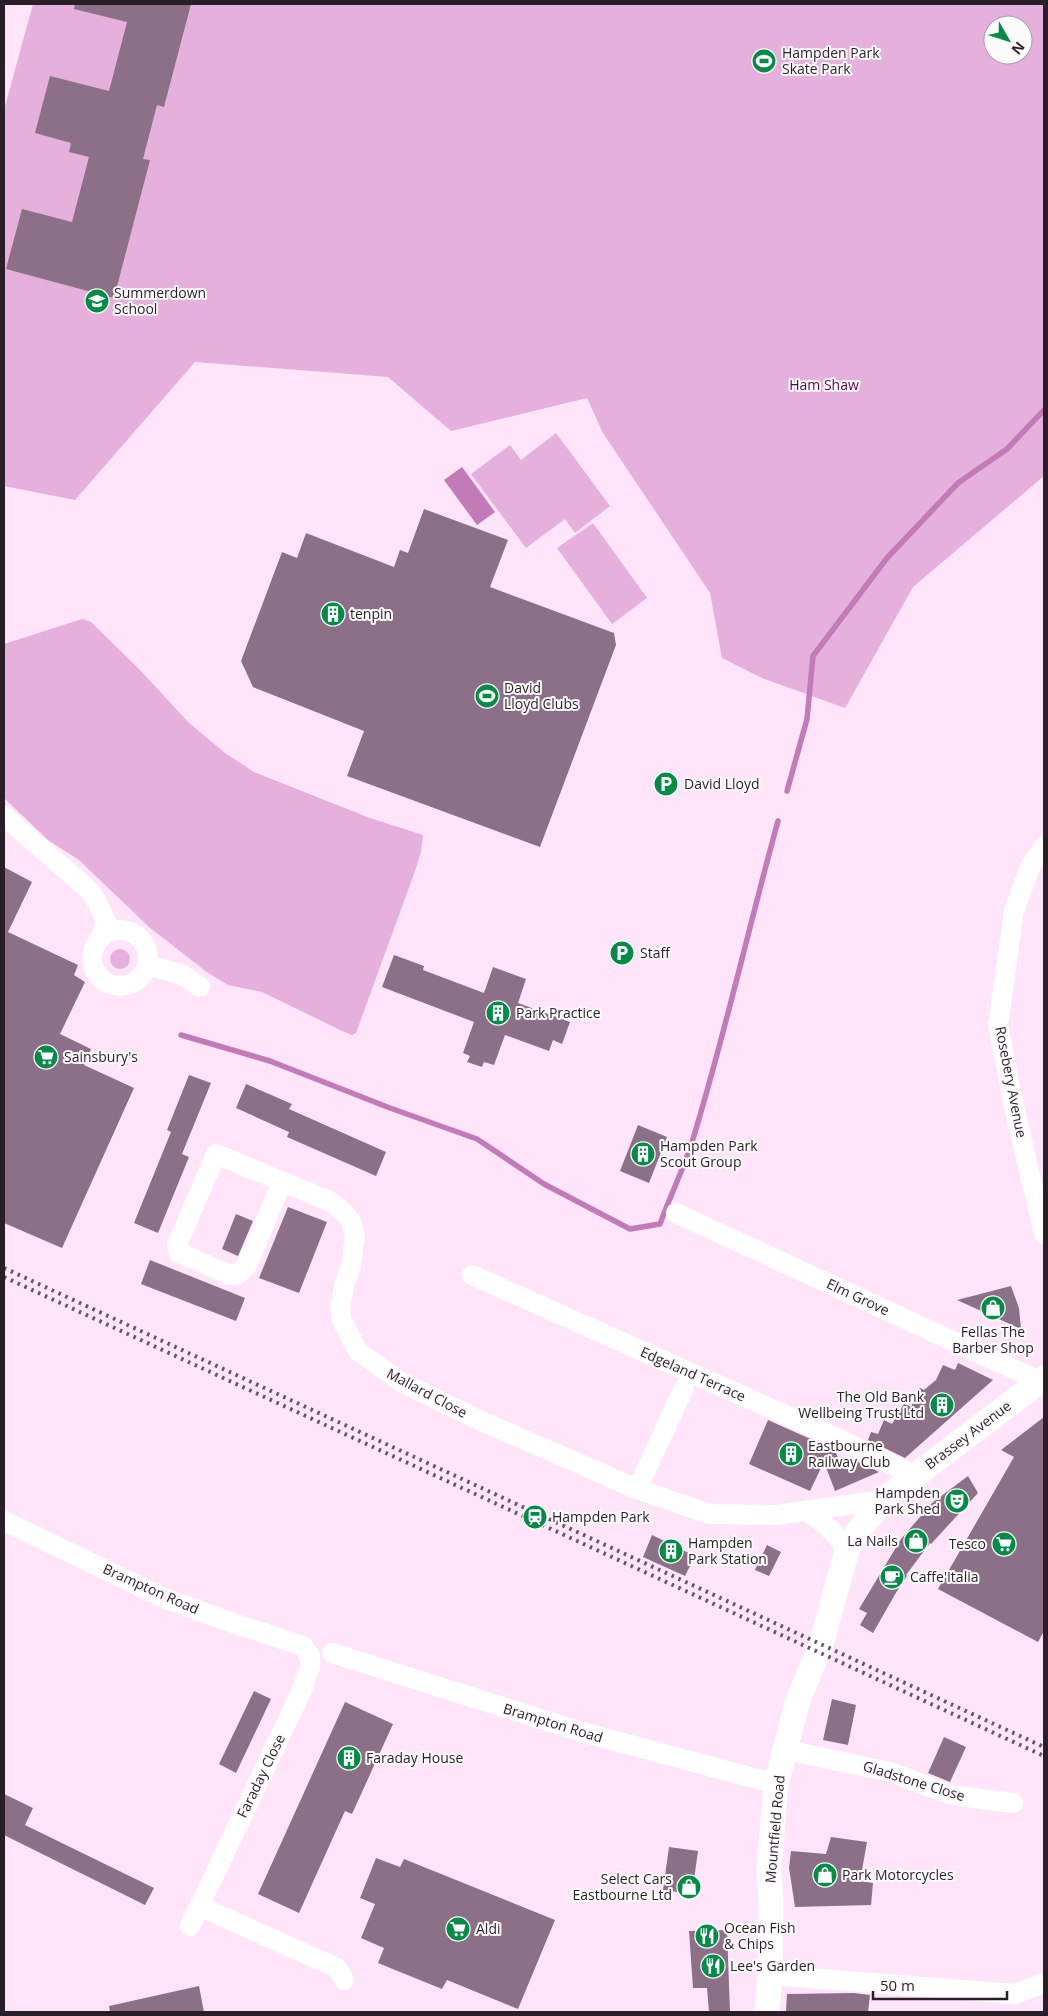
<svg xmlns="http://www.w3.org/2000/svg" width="1048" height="2016" font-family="'Open Sans',sans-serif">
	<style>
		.green { fill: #e6b0dc; fill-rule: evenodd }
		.water { fill: #c27bb7 }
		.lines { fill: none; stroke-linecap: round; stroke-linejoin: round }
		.stream { stroke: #c27bb7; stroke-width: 5.5 }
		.building { fill: #8c7087 }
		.minor { stroke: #fff; stroke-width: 20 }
		.tertiary { stroke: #fff; stroke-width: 25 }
		.rail { stroke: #655462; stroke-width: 4; stroke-dasharray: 2.5 5; stroke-linecap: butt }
		.labels { text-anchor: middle; stroke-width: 4; stroke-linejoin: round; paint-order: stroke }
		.poi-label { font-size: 14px; fill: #2a1e28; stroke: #fbfbfb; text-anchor: start }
		.park-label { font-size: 14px; fill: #5a0052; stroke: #fbfbfb }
		.street-label { font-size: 14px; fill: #2a1e28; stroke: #fbfbfb }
	</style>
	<rect width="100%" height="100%" fill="#ffe4fa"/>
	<!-- green -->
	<g class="green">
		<path d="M33 4H1044V476L913 587 845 708 762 678 722 658 710 593 603 433 587 398 451 431 388 377 195 362 75 500 4 486V110ZM993 25H1023V55H993Z"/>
		<path d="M556 433 610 506 575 533 565 519 526 548 471 474 510 445 521 460Z"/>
		<path d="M593 523 647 598 612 624 557 548Z"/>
		<path d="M82 619 91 622 141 671 189 723 225 753 254 772 370 818 423 835 421 852 415 871 356 1033 352 1035 340 1030 262 992 228 985 208 973 149 927 79 860 48 840 4 798V644Z"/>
		<circle cx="120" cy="959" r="10"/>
	</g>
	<!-- water -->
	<path class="water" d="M462 467 495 512 477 525 444 480Z"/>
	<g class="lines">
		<!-- stream -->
		<g class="stream">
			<path d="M787 791 807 719 813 656 887 558 958 483 1007 449 1044 410"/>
			<path d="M181 1035 270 1061 390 1108 477 1139 544 1184 630 1229 660 1224C670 1196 684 1168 693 1139 725 1034 749 926 778 821"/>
		</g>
	</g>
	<!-- building -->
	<g class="building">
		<path d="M75 4H191L164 107 157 105 143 159 150 160 114 298 6 269 22 209 72 222 89 157 69 152 71 143 35 133 50 76 109 91 127 22 74 9Z"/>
		<path d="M424 509 508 540 490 587 614 633 616 645 540 847 347 776 364 731 253 687 241 661 282 552 297 558 306 533 394 567 400 550 408 553Z"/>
		<path d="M4 867 32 882 8 932 78 965 74 975 85 982 60 1034 91 1049 84 1065 134 1088 62 1248 4 1223Z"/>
		<path d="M394 955 424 966 423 970 484 993 493 967 526 979 518 1003 570 1022 562 1044 553 1040 549 1051 505 1035 494 1065 484 1062 482 1067 467 1062 470 1056 463 1053 474 1022 382 987Z"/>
		<path d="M189 1075 211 1083 182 1154 189 1157 158 1233 134 1223 171 1132 167 1130Z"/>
		<path d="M246 1084 292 1104 289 1109 386 1152 376 1176 287 1137 289 1132 236 1108Z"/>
		<path d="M638 1125 667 1137 649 1183 620 1171Z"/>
		<path d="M288 1207 327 1222 299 1293 259 1278Z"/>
		<path d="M236 1214 253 1221 238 1256 222 1249Z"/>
		<path d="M150 1260 245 1298 236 1321 141 1284Z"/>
		<path d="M1011 1286 1019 1308 1021 1329 957 1300Z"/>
		<path d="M958 1363 993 1380 905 1458 868 1440 871 1432 878 1434 884 1420 892 1424 904 1404 911 1407 920 1388 924 1390 936 1380 943 1365 955 1370Z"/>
		<path d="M1044 1417V1631L1038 1642 938 1589 1014 1457 1001 1450Z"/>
		<path d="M768 1420 835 1450 841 1466 855 1460 879 1472 835 1491 824 1462 810 1491 749 1464Z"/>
		<path d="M968 1476 978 1493 931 1544 930 1543 906 1575 907 1576 897 1591 873 1633 860 1625 867 1613 859 1609 901 1539 932 1503Z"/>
		<path d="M652 1535 695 1556 685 1576 643 1557Z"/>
		<path d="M767 1545 781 1552 769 1576 755 1570Z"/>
		<path d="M254 1691 271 1699 236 1773 219 1764Z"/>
		<path d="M832 1699 856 1705 848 1745 823 1740Z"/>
		<path d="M345 1702 393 1724 352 1814 345 1811 299 1913 258 1894Z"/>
		<path d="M944 1737 966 1747 950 1782 928 1773Z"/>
		<path d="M4 1794 33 1808 25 1825 154 1888 145 1905 4 1835Z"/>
		<path d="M831 1837 867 1842 860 1881 873 1883 871 1905 795 1907 789 1868 791 1851 826 1854Z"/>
		<path d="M669 1847 698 1851 692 1894 663 1890Z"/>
		<path d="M376 1858 400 1867 404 1859 555 1920 518 2009 447 1980 442 1989 378 1963 384 1948 361 1938 375 1904 360 1898Z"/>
		<path d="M727 1930 730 2012H709L707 1988H693L689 1931Z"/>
		<path d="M199 1986 204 2012H110L109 2006Z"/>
		<path d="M854 1993 870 1995 868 2012H786L787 1994Z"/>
	</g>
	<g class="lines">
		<!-- minor -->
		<g class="minor">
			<path d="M4 816 89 890 97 902 106 922 101 936"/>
			<path d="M1044 846 1030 867 1014 911 998 1025 1014 1107 1044 1234"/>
			<circle cx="120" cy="958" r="28"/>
			<path d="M147 965 183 975 200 987"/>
			<path d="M282 1182 247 1265 238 1274 230 1275 179 1253 177 1245 216 1154 331 1202 342 1211 351 1221 355 1236 351 1266 345 1282 340 1308 342 1321 358 1351 401 1382 479 1420 637 1489 710 1514 776 1515 883 1500"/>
			<path d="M676 1213 1039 1381"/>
			<path d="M472 1275 839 1439 914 1475"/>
			<path d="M637 1489 684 1388"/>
			<path d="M806 1511C824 1522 835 1533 847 1550"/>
			<path d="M4 1521 162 1597 224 1620 303 1646 310 1656V1667L302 1690 190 1926"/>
			<path d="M332 1653 582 1732 776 1784"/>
			<path d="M786 1750 890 1772 951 1795 1013 1803"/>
			<path d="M199 1906 337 1968 344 1980"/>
			<path d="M770 1975 1015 1994 1044 1983"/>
		</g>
		<!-- tertiary -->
		<path class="tertiary" d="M767 2012 770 1975 771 1901 769 1870 776 1784 798 1700 821 1645 847 1550 857 1532 883 1500 1044 1378"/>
		<!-- rail -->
		<g class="rail">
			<path d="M4 1268 1044 1747"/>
			<path d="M4 1277 1044 1756"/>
		</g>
	</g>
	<!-- icons -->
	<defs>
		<symbol id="stadium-disc" viewBox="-11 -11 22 22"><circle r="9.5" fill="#058b48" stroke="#fbfbfb"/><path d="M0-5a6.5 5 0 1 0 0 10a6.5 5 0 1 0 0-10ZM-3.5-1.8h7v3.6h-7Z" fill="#fff"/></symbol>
		<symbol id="school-disc" viewBox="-11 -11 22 22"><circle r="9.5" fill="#058b48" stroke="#fbfbfb"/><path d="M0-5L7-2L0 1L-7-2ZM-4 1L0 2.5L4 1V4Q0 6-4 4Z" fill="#fff"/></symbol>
		<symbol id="building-disc" viewBox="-11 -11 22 22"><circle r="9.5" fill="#058b48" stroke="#fbfbfb"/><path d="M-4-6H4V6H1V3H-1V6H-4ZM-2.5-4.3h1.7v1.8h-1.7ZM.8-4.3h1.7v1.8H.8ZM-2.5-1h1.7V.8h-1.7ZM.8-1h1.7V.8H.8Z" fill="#fff"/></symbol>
		<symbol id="parking-disc" viewBox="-11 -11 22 22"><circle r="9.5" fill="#058b48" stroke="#fbfbfb"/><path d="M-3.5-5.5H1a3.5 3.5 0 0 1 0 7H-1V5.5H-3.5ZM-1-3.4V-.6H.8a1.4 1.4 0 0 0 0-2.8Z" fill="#fff"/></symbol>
		<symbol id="supermarket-disc" viewBox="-11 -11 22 22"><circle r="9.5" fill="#058b48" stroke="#fbfbfb"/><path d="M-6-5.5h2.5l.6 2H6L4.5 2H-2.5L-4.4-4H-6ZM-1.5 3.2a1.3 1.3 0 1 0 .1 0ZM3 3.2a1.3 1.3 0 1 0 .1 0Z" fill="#fff"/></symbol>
		<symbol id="shop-disc" viewBox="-11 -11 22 22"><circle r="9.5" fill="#058b48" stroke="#fbfbfb"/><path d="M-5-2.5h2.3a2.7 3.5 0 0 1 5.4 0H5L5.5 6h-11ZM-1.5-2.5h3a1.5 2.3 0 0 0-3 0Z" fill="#fff"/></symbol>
		<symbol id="theatre-disc" viewBox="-11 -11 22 22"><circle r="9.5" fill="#058b48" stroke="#fbfbfb"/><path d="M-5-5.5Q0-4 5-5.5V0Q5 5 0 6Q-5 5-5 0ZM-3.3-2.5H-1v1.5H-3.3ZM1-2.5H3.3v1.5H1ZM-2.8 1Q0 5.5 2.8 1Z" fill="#fff"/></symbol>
		<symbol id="station-disc" viewBox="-11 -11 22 22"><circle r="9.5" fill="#058b48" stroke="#fbfbfb"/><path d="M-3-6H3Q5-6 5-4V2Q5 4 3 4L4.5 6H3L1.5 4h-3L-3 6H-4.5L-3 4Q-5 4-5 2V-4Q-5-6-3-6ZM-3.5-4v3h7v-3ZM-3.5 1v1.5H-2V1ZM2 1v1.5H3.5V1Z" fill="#fff"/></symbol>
		<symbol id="cafe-disc" viewBox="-11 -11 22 22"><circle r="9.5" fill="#058b48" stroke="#fbfbfb"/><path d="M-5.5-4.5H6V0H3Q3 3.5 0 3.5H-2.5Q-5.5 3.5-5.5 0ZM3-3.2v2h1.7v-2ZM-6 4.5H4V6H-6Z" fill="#fff"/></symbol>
		<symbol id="restaurant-disc" viewBox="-11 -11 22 22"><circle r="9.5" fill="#058b48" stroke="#fbfbfb"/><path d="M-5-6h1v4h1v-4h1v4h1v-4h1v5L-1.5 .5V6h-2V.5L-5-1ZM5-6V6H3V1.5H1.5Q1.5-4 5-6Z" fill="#fff"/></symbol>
	</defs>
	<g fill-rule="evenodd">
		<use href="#stadium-disc" x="750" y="47" width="28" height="28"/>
		<use href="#school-disc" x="83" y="287" width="28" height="28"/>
		<use href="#building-disc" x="319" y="600" width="28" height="28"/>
		<use href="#stadium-disc" x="473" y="682" width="28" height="28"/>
		<use href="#parking-disc" x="652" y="770" width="28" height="28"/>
		<use href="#parking-disc" x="608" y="939" width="28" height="28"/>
		<use href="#building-disc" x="484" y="999" width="28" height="28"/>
		<use href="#supermarket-disc" x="32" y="1043" width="28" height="28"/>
		<use href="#building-disc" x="629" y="1140" width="28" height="28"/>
		<use href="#shop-disc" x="979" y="1294" width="28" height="28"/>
		<use href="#building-disc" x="928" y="1391" width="28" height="28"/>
		<use href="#building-disc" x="777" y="1440" width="28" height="28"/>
		<use href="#theatre-disc" x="943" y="1487" width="28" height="28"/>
		<use href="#station-disc" x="521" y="1503" width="28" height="28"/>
		<use href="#shop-disc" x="902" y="1527" width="28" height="28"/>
		<use href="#supermarket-disc" x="990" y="1530" width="28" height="28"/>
		<use href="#building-disc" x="657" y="1537" width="28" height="28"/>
		<use href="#cafe-disc" x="878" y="1563" width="28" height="28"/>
		<use href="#building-disc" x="335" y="1744" width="28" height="28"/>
		<use href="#shop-disc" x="811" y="1861" width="28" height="28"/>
		<use href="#shop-disc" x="675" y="1873" width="28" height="28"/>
		<use href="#supermarket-disc" x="444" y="1915" width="28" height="28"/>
		<use href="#restaurant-disc" x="693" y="1922" width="28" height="28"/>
		<use href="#restaurant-disc" x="699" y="1952" width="28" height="28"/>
	</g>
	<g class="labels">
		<!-- poi labels -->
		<g class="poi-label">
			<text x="782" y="58">Hampden Park<tspan x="782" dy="16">Skate Park</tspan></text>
			<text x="114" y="298">Summerdown<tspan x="114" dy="16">School</tspan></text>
			<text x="350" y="619">tenpin</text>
			<text x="504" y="693">David<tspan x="504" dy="16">Lloyd Clubs</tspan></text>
			<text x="684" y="789">David Lloyd</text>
			<text x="640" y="958">Staff</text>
			<text x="516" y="1018">Park Practice</text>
			<text x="64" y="1062">Sainsbury's</text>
			<text x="660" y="1151">Hampden Park<tspan x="660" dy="16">Scout Group</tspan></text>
			<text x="993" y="1337" text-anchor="middle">Fellas The<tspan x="993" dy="16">Barber Shop</tspan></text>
			<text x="924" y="1402" text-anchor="end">The Old Bank<tspan x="924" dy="16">Wellbeing Trust Ltd</tspan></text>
			<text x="808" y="1451">Eastbourne<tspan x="808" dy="16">Railway Club</tspan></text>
			<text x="940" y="1498" text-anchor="end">Hampden<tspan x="940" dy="16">Park Shed</tspan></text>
			<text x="552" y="1522">Hampden Park</text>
			<text x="898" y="1546" text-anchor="end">La Nails</text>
			<text x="688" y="1548">Hampden<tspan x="688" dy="16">Park Station</tspan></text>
			<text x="986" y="1549" text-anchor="end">Tesco</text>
			<text x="910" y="1582">Caffe'Italia</text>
			<text x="366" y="1763">Faraday House</text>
			<text x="842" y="1880">Park Motorcycles</text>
			<text x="672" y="1884" text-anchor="end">Select Cars<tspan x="672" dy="16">Eastbourne Ltd</tspan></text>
			<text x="724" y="1933">Ocean Fish<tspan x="724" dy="16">&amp; Chips</tspan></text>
			<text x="476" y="1934">Aldi</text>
			<text x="730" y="1971">Lee's Garden</text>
		</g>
		<!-- park labels -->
		<g class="park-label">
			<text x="824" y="390">Ham Shaw</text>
		</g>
		<!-- street labels -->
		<g class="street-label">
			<text transform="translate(1011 1082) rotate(79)" y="5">Rosebery Avenue</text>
			<text transform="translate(858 1297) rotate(25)" y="5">Elm Grove</text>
			<text transform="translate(693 1374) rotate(24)" y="5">Edgeland Terrace</text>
			<text transform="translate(427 1393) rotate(28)" y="5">Mallard Close</text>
			<text transform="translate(968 1435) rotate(-37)" y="5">Brassey Avenue</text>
			<text transform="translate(151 1589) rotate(24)" y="5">Brampton Road</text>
			<text transform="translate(553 1723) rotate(17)" y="5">Brampton Road</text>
			<text transform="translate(261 1776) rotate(-64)" y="5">Faraday Close</text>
			<text transform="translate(914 1781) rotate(17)" y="5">Gladstone Close</text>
			<text transform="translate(775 1829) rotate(-85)" y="5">Mountfield Road</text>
		</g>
	</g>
	<!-- border -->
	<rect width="1048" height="2016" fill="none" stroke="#2a1e28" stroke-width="10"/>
	<!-- north arrow -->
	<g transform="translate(1008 40) rotate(129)"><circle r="24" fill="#fbfbfb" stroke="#a7a3a7"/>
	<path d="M0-4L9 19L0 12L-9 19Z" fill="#058b48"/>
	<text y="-8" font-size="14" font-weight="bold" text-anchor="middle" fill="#2a1e28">N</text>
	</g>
	<!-- scale -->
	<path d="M873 1991v8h134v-8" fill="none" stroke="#2a1e28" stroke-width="2.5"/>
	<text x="880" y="1991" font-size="15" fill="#2a1e28" stroke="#fbfbfb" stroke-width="4" paint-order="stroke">50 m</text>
</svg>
